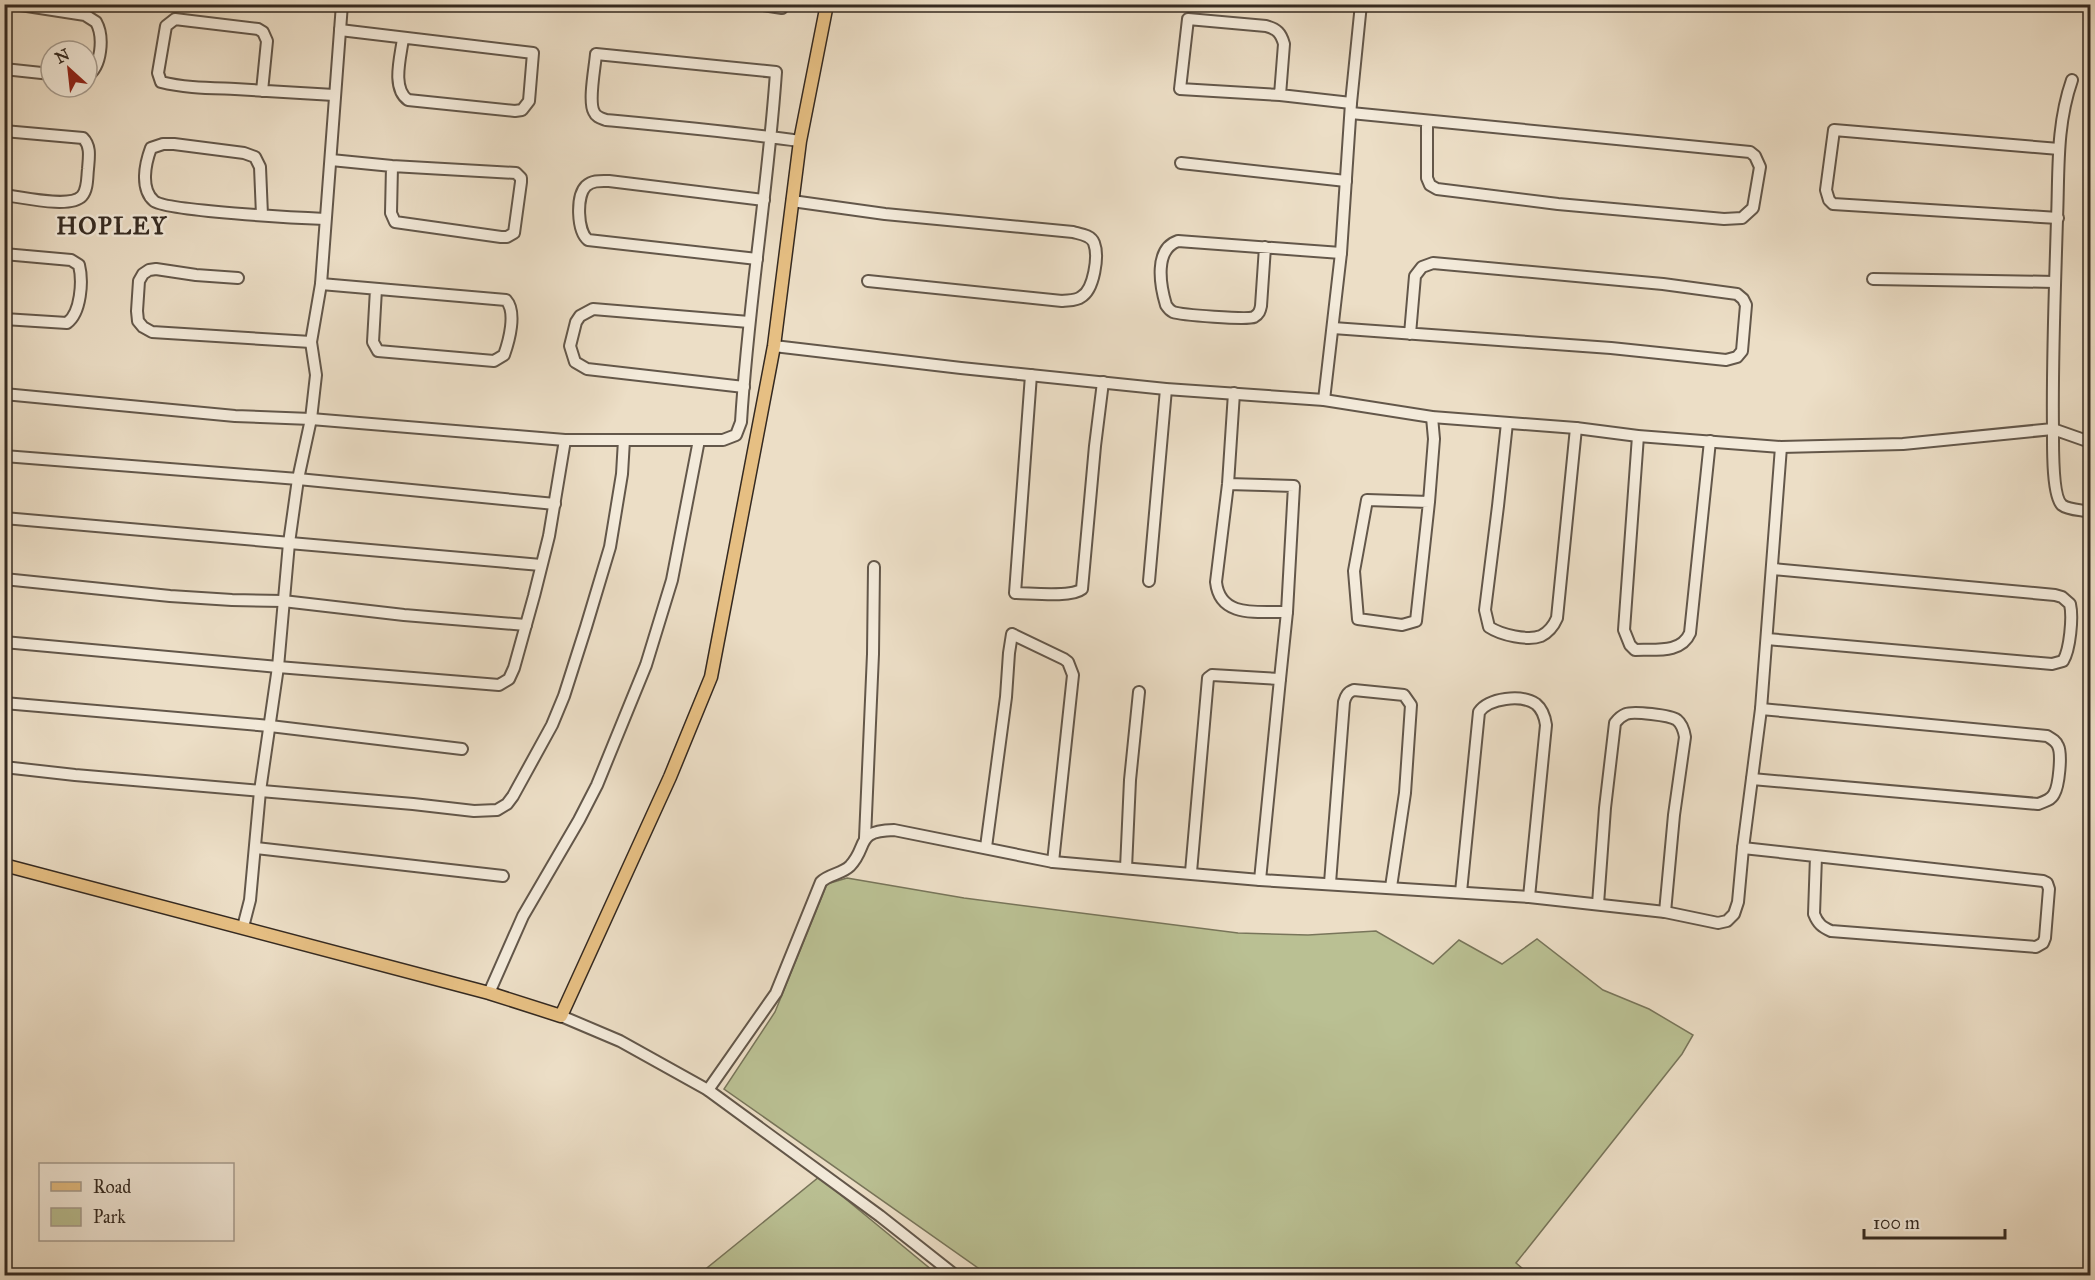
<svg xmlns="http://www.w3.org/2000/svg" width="2095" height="1280" font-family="'IM FELL Great Primer',serif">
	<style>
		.green { fill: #bac093; stroke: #78755a; stroke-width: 1.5 }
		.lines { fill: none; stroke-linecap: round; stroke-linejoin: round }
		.minor-casing { stroke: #63574a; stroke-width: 14 }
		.major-casing { stroke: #352a21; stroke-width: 15 }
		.minor { stroke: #f3eada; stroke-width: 10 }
		.major { stroke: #e6bf83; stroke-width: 12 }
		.labels { text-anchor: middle; stroke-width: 5; stroke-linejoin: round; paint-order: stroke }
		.district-label { font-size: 24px; font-weight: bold; letter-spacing: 1.5px; fill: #352a21; stroke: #f3eada }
	</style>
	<rect width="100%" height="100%" fill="#ecdec6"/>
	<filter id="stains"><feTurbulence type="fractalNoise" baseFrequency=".00333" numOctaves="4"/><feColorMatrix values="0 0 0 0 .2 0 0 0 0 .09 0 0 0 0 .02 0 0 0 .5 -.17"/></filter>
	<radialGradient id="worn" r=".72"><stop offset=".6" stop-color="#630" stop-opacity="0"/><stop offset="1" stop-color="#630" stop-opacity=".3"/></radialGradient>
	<!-- green -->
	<g class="green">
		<path d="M847 878 964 898 1238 933 1308 935 1376 931 1433 964 1459 940 1502 964 1537 939 1603 990 1649 1009 1693 1035 1682 1054 1516 1263 1530 1275H988L724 1089 775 1012 827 884Z"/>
		<path d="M819 1177 938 1275 697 1276Z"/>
	</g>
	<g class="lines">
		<defs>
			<g id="minor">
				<path d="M14 4 85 15 96 22C104 36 102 67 87 76"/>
				<path d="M757 4 782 8"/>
				<path d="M340 30 533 53 529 101 522 110 515 111 408 100C391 88 401 56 403 38"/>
				<path d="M4 69 51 74"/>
				<path d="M262 91 267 41 263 32 258 29 183 20 175 19 166 26 158 73 161 82C185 88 210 88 235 89 268 91 301 93 334 95"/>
				<path d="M1280 95 1284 44C1281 33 1277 29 1266 26L1188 19 1180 89 1280 95 1351 103"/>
				<path d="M1351 113 1750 152 1755 156 1760 167 1753 208 1742 218 1724 219 1558 204 1437 189 1430 185 1427 178V122"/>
				<path d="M4 131 83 138C91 146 89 157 88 169 87 177 88 189 82 196 70 209 22 197 4 195"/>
				<path d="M331 160 392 166 516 173 521 178V182L514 233 507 237H501L395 222 391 213 392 166"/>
				<path d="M1181 163 1346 181"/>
				<path d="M792 201 885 214 1073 232C1080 234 1091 235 1094 243 1099 256 1094 290 1081 297 1076 301 1068 300 1062 301L868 281"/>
				<path d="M262 215 260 167 255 157 244 153 174 144H163L151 148C145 164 140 189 154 201 166 211 300 218 325 219"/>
				<path d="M2058 218 1833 204 1829 200 1826 190 1834 130 2059 149"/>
				<path d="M1265 247 1261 306C1260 311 1259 314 1254 317 1247 320 1181 315 1173 312 1169 310 1168 308 1166 305 1160 285 1154 249 1178 241L1341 253"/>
				<path d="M4 254 71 260 79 265C83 281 81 313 67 323L4 319"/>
				<path d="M757 259 588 240C577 231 576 196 586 186 593 180 601 181 609 181L764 200"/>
				<path d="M238 278 196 275 156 269 149 270 143 274 139 281 137 311 138 321 143 327 152 332 311 342"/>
				<path d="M1873 279 2055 282"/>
				<path d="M321 284 506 300C517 312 509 341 504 355L494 361 378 351 373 342 376 289"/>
				<path d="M1333 328 1611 348 1726 360 1737 357 1742 351 1746 305 1743 299 1737 294 1663 284 1433 263 1422 267 1415 276 1410 334"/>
				<path d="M774 346 961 368 1166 389 1324 400 1432 417 1576 428 1638 436 1781 447 1903 444 2053 429C2052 359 2055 289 2057 219 2059 171 2056 126 2072 80"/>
				<path d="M1031 375 1015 593C1030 593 1071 598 1082 589L1095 446 1103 382"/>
				<path d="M744 387 587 369 575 362 570 346 576 322 580 316 593 309 749 322"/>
				<path d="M4 394 235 416 311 419 565 440H723L736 435 741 422C748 305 768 189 776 72L596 54C595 67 588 102 594 112 596 117 601 118 606 120 670 126 735 132 800 141"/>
				<path d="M1324 400 1341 253 1351 103 1361 4"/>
				<path d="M1507 423 1498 506 1485 610 1489 627C1501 635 1528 641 1541 636 1549 632 1554 625 1557 618L1576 428"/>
				<path d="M1638 436 1624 630 1630 645 1635 650C1655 649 1681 654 1690 633L1710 441"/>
				<path d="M2090 442 2053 429C2053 444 2052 496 2062 505 2068 510 2083 510 2090 512"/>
				<path d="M4 456 298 479 555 504"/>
				<path d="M1228 484 1294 486 1287 612C1259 611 1220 619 1216 582L1228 484 1234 393"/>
				<path d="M1429 502 1367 500 1354 571 1358 619 1402 625 1416 621 1429 502 1434 439 1432 417"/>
				<path d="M4 518 541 565"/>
				<path d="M4 579 170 596 232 600 283 601 404 615 526 625"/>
				<path d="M1149 581 1166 389"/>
				<path d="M1767 639 2052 664 2063 661C2070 650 2073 617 2070 604L2062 597 2055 595 1773 569"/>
				<path d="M4 642 278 667 499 685 509 679 514 668 534 596 549 536 565 440"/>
				<path d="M1280 679 1287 612"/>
				<path d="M4 703 270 726 462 749"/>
				<path d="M4 767 75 775 413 804 474 811 497 810 507 804 513 796 552 725 564 696 586 627 610 547 622 474 624 440"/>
				<path d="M1752 779 2038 804C2044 802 2051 800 2054 794 2059 786 2062 754 2058 746 2056 741 2052 739 2047 736L1761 709"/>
				<path d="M865 838 873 654 874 567"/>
				<path d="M986 847 1006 697 1009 653 1012 634 1064 659 1068 662 1073 675 1053 862"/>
				<path d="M256 848 503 876"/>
				<path d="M1743 848 2043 881 2047 883 2049 889 2045 938 2043 943 2036 947 1831 931C1822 927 1818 924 1814 914L1816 856"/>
				<path d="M1126 868 1130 780 1139 692"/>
				<path d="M1191 872 1208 678 1212 675 1280 679 1260 880"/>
				<path d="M1330 883 1344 702C1346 695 1348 692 1354 690L1404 695 1411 705 1405 793 1391 887"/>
				<path d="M1461 892 1479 712C1489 698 1521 694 1536 704 1542 709 1545 718 1546 725L1529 897"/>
				<path d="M1598 904 1605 808 1615 723C1618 719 1621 716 1626 714 1633 711 1670 715 1677 720 1682 724 1684 731 1685 737L1674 815 1665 912"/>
				<path d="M243 927 250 900 260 791 278 667 289 543 298 479 311 419 316 375 311 342 321 284 342 4"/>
				<path d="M489 993 523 916 579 820 597 785 646 665 672 580 699 440"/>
				<path d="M561 1016 620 1041 708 1090 880 1216 956 1276"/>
				<path d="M708 1090 776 993 821 882C829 874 842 874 850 866 869 846 854 831 894 830L1053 862 1260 880 1529 897 1665 912 1718 923 1727 921 1734 914 1738 902 1743 848 1761 709 1781 447"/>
			</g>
			<path id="major" d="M4 865 489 993 561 1016 670 777 711 677 774 346 800 141 827 4"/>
		</defs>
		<!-- minor casing -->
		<use href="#minor" class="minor-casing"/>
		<!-- major casing -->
		<use href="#major" class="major-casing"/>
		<!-- minor -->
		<use href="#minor" class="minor"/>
		<!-- major -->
		<use href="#major" class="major"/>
	</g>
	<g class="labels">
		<!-- district labels -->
		<g class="district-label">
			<text x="112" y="234">HOPLEY</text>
		</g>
	</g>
	<!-- margin -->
	<rect width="2095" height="1280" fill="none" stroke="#ecdec6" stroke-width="24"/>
	<rect x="6" y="6" width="2083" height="1268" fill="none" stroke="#352a21" stroke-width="3"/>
	<rect x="12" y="12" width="2071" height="1256" fill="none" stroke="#352a21" stroke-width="1.5"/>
	<!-- legend -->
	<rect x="39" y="1163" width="195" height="78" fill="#f3eada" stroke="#a79d90" stroke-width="1.5"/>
	<rect x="51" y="1182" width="30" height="9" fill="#e6bf83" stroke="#a79d90" stroke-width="1.5"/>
	<text x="93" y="1193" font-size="18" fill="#352a21">Road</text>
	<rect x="51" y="1208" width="30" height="18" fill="#bac093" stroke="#a79d90" stroke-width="1.5"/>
	<text x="93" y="1223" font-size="18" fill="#352a21">Park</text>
	<!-- north arrow -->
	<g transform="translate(69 69) rotate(333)"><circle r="28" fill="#f3eada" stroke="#a79d90" stroke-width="1.5"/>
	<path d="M0-4.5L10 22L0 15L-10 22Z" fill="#8f2418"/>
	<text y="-9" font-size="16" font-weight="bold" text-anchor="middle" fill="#352a21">N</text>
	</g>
	<!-- scale -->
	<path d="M1864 1229v9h141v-9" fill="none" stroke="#352a21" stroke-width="3"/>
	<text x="1873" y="1229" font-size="18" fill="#352a21" stroke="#f3eada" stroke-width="4.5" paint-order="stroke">100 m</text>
	<rect width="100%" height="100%" filter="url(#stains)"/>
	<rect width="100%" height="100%" fill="url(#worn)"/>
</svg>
